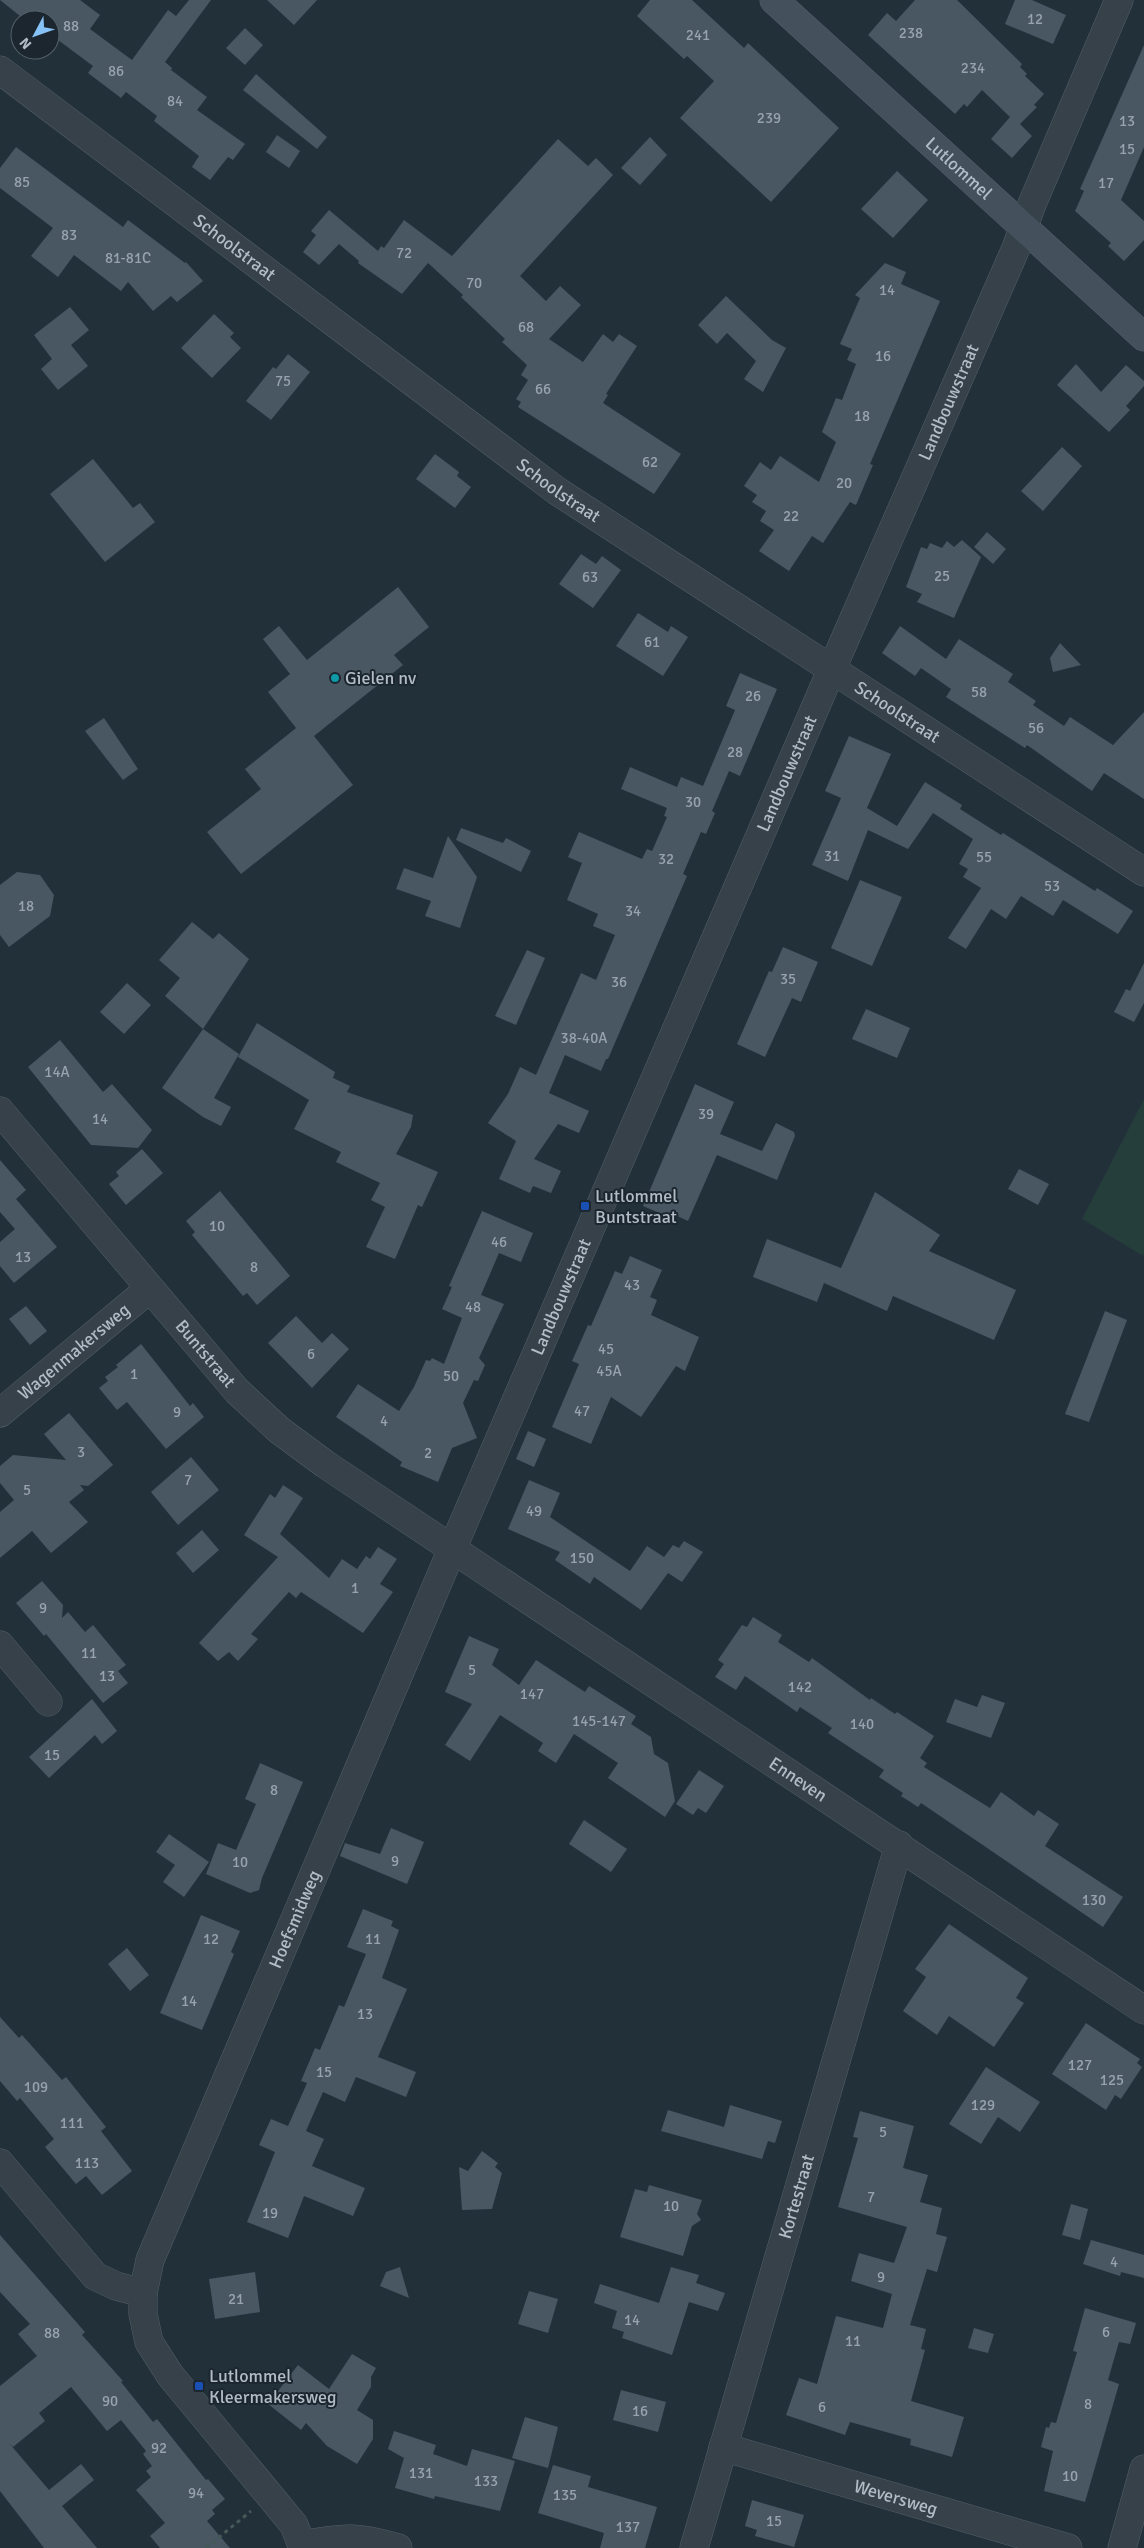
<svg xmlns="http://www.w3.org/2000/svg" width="1144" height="2548" font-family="Signika,sans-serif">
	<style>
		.green { fill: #253d3b }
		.building { fill: #485762 }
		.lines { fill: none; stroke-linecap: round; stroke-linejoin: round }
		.minor-casing { stroke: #545f68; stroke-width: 29 }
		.secondary-casing { stroke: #545f68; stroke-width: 29 }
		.path { stroke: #445958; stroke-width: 3; stroke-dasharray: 4 4; stroke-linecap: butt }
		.minor { stroke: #36414a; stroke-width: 28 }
		.secondary { stroke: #44515d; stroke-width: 28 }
		.culture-dot { fill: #0f9aa8; stroke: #1b262f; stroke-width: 2 }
		.transit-dot { fill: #1a4fb4; stroke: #1b262f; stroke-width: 2 }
		.labels { text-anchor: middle; stroke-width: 4; stroke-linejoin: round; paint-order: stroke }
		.number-label { font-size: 15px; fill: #97a3ad }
		.street-label { font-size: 18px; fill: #b1bcc6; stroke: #1b262f }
		.poi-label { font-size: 18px; fill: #b1bcc6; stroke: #1b262f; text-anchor: start }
	</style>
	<rect width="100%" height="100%" fill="#22303a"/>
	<!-- green -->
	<path class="green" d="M1144 1099V1253L1143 1256 1082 1219Z"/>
	<!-- building -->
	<g class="building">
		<path d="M0 0H80L100 15 90 29 132 60 168 10 176 16 189 0H211L165 62 172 68 171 70 207 97 197 110 245 144 233 160 228 157 210 180 192 167 199 156 154 121 157 116 126 92 121 98 88 73 93 66 50 34V20H25Z"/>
		<path d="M267 0H317L294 25Z"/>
		<path d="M650 0H692L744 48 748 43 839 128 771 202 680 118 714 81 687 56 684 59 637 16Z"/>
		<path d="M915 0H957L1022 64 1020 67 1027 74 1025 76 1044 94 1034 105 1037 107 1020 124 1032 136 1012 158 991 139 1010 117 982 90 967 107 964 104 955 114 868 35 887 13 896 21Z"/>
		<path d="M1015 0H1032L1066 15 1053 44 1005 24Z"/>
		<path d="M245 28 263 45 245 65 226 48Z"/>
		<path d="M1144 45V147L1121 200 1144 221V240L1124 261 1108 246 1111 243 1075 211 1084 191 1080 189Z"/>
		<path d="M256 74 327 137 317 149 243 90Z"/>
		<path d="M277 135 300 151 289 168 266 152Z"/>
		<path d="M650 137 667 155 640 185 621 168Z"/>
		<path d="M558 139 588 166 596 158 613 175 520 276 546 301 560 286 581 305 549 339 583 362 603 334 613 342 619 334 637 346 606 394 608 395 603 403 681 454 654 494 518 407 521 402 516 399 528 380 521 375 527 365 502 342 505 339 461 297 463 295 428 263 402 294 358 263 359 261 339 244 319 265 303 252 316 235 311 231 329 210 378 251 381 246 384 248 404 220 452 256Z"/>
		<path d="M16 147 123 227 128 220 185 263 186 262 203 281 177 302 171 296 153 311 128 282 121 291 74 255 58 277 31 256 53 228 0 188V168Z"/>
		<path d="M897 171 928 200 893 238 861 209Z"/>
		<path d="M885 263 906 272 901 284 940 301 870 464 873 465 856 505 850 502 823 543 812 536 789 571 759 551 774 530 760 521 766 511 752 502 757 495 744 486 760 462 771 470 780 456 819 482 836 442 822 432 836 398 842 400 856 364 847 360 852 349 840 344 860 298 855 295Z"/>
		<path d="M726 296 772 340 786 348 763 392 744 379 756 361 727 333 717 344 698 325Z"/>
		<path d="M70 307 89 330 71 345 88 366 58 390 41 369 52 359 34 335Z"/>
		<path d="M214 314 234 333 230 337 241 348 212 378 181 348Z"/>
		<path d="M288 354 310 372 271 420 246 401 273 367 276 369Z"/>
		<path d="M1076 364 1101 392 1126 365 1144 381V386L1126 406 1130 410 1109 432 1057 385Z"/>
		<path d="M1062 447 1082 466 1043 511 1021 491Z"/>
		<path d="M435 454 459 472 457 476 471 487 455 508 416 479Z"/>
		<path d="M93 459 133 508 140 503 155 522 105 562 50 494Z"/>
		<path d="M987 532 1006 549 993 564 974 547Z"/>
		<path d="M962 540 981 557 954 618 917 602 922 594 906 587 921 547 927 549 930 543 942 548 947 541 954 547Z"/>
		<path d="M581 554 596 564 602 556 621 570 593 608 559 584Z"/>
		<path d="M398 587 429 627 394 655 403 665 314 736 353 785 241 874 207 832 261 789 245 769 296 728 268 692 290 674 263 639 279 626 307 660Z"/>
		<path d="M638 613 668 632 671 626 688 637 663 676 616 646Z"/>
		<path d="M900 626 946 659 959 639 1013 674 1008 682 1036 701 1033 705 1064 726 1070 717 1113 745 1144 712V799L1104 773 1092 791 1027 745 1025 748 946 697 951 689 921 668 915 676 882 653Z"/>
		<path d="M1060 643 1081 665 1053 672 1050 658Z"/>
		<path d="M740 673 777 689 740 776 729 771 712 811 715 813 706 834 701 832 683 874 687 876 608 1059H606L601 1071 565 1055 549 1093 589 1111 579 1133 558 1124 534 1159 561 1171 551 1193 533 1186 530 1193 499 1179 516 1141 488 1123 508 1094 520 1067 536 1075 581 973 596 980 615 935 593 926 598 914 567 900 582 863 568 857 579 832 642 859 647 849 652 851 667 817 664 816 667 808 621 789 630 767 677 787 681 777 703 786 735 710 726 706Z"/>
		<path d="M104 718 138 769 123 780 85 731Z"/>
		<path d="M849 736 891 754 867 808 897 826 925 782 962 805 960 809 1001 835 1003 833 1095 891 1097 888 1133 911 1118 934 1063 900 1053 916 1021 896 1006 919 991 909 966 949 948 938 981 888 963 877 968 869 959 864 973 839 933 813 908 849 868 830 848 881 812 865 841 798 825 791Z"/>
		<path d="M461 828 503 843 506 838 531 851 521 872 456 840Z"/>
		<path d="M448 836 477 877 460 928 425 916 431 901 396 889 404 868 433 878Z"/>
		<path d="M17 872 40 875 54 895 50 916 9 947 0 935V885Z"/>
		<path d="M860 880 902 897 872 966 831 948Z"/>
		<path d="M192 922 213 939 219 933 249 959 203 1029 165 996 180 978 159 960Z"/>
		<path d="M783 947 818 962 801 1002 792 998 765 1057 737 1044 769 971 772 972Z"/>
		<path d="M527 950 545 958 516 1025 495 1016Z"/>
		<path d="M1144 963V1003L1134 1022 1114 1012 1126 989 1130 991Z"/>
		<path d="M127 983 151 1005 124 1034 100 1012Z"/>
		<path d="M866 1009 910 1028 897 1058 852 1039Z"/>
		<path d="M257 1023 335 1072 333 1078 350 1086 347 1092 413 1115 411 1127 396 1154 438 1172 422 1207 418 1205 395 1259 366 1247 385 1207 371 1200 380 1183 336 1162 341 1152 294 1129 309 1100 238 1057Z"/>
		<path d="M203 1029 239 1054 214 1098 231 1107 221 1126 203 1117 162 1088Z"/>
		<path d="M60 1040 103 1092 112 1084 152 1130 138 1148 91 1145 28 1067Z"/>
		<path d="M695 1084 734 1102 720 1134 762 1151 776 1123 794 1132 795 1136 777 1180 717 1155 688 1221 673 1214 671 1218 643 1206Z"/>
		<path d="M142 1149 163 1173 126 1205 109 1184 119 1176 116 1172Z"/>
		<path d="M0 1160 26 1190 16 1199 57 1247 14 1283 0 1266V1242L15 1229 0 1212Z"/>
		<path d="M1019 1169 1049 1184 1038 1205 1008 1189Z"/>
		<path d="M220 1191 290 1276 257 1305 247 1293 243 1296 192 1235 195 1232 186 1221Z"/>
		<path d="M875 1192 940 1235 929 1251 1016 1290 994 1340 893 1296 887 1311 824 1283 817 1302 753 1277 767 1239 841 1268Z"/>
		<path d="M482 1211 533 1233 521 1262 499 1253 481 1295 504 1304 479 1358 485 1365 478 1381 474 1380 463 1403 477 1438 452 1448 438 1482 400 1466 402 1462 336 1417 358 1384 399 1411 414 1387 426 1360 430 1361 432 1358 444 1364 462 1318 442 1309 452 1287 449 1286Z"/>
		<path d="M630 1256 662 1270 650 1297 657 1300 651 1315 699 1337 685 1371 676 1366 641 1417 611 1397 591 1444 552 1427 579 1364 572 1361 588 1325 591 1326 615 1271 622 1274Z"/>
		<path d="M26 1306 47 1331 30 1345 9 1319Z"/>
		<path d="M1105 1311 1127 1320 1089 1422 1065 1414Z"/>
		<path d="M296 1316 322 1343 332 1333 349 1349 312 1388 268 1343Z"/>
		<path d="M141 1344 190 1406 193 1403 204 1417 166 1449 127 1402 117 1410 99 1388 108 1381 105 1377 118 1367 116 1365Z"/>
		<path d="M69 1413 113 1465 88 1486 80 1485 84 1490 69 1502 88 1522 51 1553 32 1531 0 1558V1512L14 1500 0 1483V1466L13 1455 66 1460 44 1434Z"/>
		<path d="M528 1431 546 1439 534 1467 516 1459Z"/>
		<path d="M191 1457 219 1490 178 1525 151 1492Z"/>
		<path d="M529 1480 560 1493 550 1517 630 1571 647 1546 664 1557 673 1545 679 1548 684 1541 703 1552 682 1582 668 1573 641 1610 594 1577 590 1584 555 1560 560 1552 508 1529Z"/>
		<path d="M283 1485 303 1498 280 1534 329 1578 342 1559 357 1569 366 1556 370 1559 378 1547 397 1559 380 1584 393 1592 363 1633 301 1592 296 1598 289 1592 251 1634 258 1639 238 1661 229 1652 218 1661 199 1643 278 1557 244 1535 270 1494 275 1498Z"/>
		<path d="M202 1530 219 1550 193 1573 176 1553Z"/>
		<path d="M42 1581 63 1605 62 1618 68 1612 85 1632 93 1625 126 1665 118 1671 128 1683 103 1703 46 1634 44 1636 16 1603Z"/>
		<path d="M753 1617 782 1635 778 1642 809 1662 812 1658 870 1700 871 1698 895 1714 897 1712 934 1736 920 1758 927 1763 924 1767 990 1808 1001 1792 1034 1816 1038 1810 1059 1824 1045 1846 1123 1897 1103 1927 921 1803 918 1807 901 1796 903 1793 879 1777 884 1770 828 1733 832 1728 800 1707 797 1712 745 1676 736 1690 715 1677 724 1664 718 1660 742 1625 747 1627Z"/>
		<path d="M469 1636 499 1649 492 1665 519 1685 536 1660 585 1692 589 1686 636 1716 631 1724 651 1737 654 1754 668 1763 675 1801 665 1817 608 1778 618 1763 574 1734 556 1763 538 1751 543 1743 500 1715 470 1761 445 1745 472 1704 445 1692Z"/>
		<path d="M982 1695 1005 1703 991 1738 946 1722 955 1699 977 1707Z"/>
		<path d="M92 1699 117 1731 102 1744 95 1735 49 1778 29 1757Z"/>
		<path d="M260 1763 303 1782 262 1878 259 1890 250 1893 206 1874 218 1843 236 1850 256 1804 245 1799Z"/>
		<path d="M699 1770 724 1786 706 1813 698 1808 693 1815 676 1804Z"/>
		<path d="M584 1820 627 1849 611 1872 569 1844Z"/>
		<path d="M391 1828 424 1842 407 1884 340 1856 345 1843 380 1854Z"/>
		<path d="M169 1834 209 1862 184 1897 163 1882 175 1865 156 1852Z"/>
		<path d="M363 1909 393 1921 391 1926 399 1930 382 1978 407 1989 378 2057 416 2072 406 2097 356 2077 345 2102 323 2092 306 2131 324 2139 312 2166 365 2188 353 2216 304 2196 288 2238 247 2222 275 2152 259 2145 271 2119 288 2126 307 2083 301 2081 315 2048 320 2050 339 2005 344 2007 366 1954 347 1947Z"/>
		<path d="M201 1915 240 1931 231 1952 234 1954 202 2030 160 2013Z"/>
		<path d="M949 1924 1028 1978 1016 1998 1024 2003 994 2047 949 2016 937 2035 903 2011 926 1977 915 1969Z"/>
		<path d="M127 1948 149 1975 130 1991 108 1964Z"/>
		<path d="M0 2017 19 2038 22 2035 62 2080 66 2077 106 2127 101 2131 132 2171 102 2195 86 2176 76 2184 45 2147 54 2139 20 2098 17 2101 0 2081Z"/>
		<path d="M1086 2023 1140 2059 1137 2063 1142 2067 1121 2099 1115 2095 1106 2110 1052 2074Z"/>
		<path d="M986 2067 1040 2102 1020 2132 998 2117 981 2144 949 2124Z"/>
		<path d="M730 2105 782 2121 775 2143 768 2141 762 2159 661 2131 668 2110 724 2127Z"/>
		<path d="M860 2111 914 2126 903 2168 928 2175 920 2202 942 2208 936 2234 947 2237 937 2272 927 2269 910 2325 926 2329 921 2349 925 2350 911 2401 964 2417 952 2457 910 2445 911 2439 850 2422 845 2435 786 2415 799 2378 817 2384 836 2316 883 2328 892 2294 851 2281 859 2253 894 2263 907 2227 838 2207 858 2138 853 2137Z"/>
		<path d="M482 2151 498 2163 495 2167 502 2173 492 2209 462 2210 459 2167 468 2171Z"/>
		<path d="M649 2185 702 2200 697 2214 701 2220 692 2226 683 2256 620 2237 635 2189 647 2192Z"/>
		<path d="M1071 2204 1088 2209 1080 2240 1062 2235Z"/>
		<path d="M0 2235 85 2332 82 2335 123 2381 121 2382 153 2422 157 2419 206 2480 208 2479 225 2499 212 2510 215 2514 207 2521 230 2548H160L150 2536 165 2523 136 2490 151 2477 146 2471 152 2466 143 2454 146 2451 121 2420 107 2431 71 2387 39 2413 45 2421 13 2447 9 2443 49 2490 81 2464 94 2480 62 2506 97 2548H44L0 2491V2386L37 2356 18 2334 30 2324 0 2292Z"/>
		<path d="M1091 2240 1144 2255V2278L1121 2272 1120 2276 1083 2264Z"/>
		<path d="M400 2267 409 2298 380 2286 386 2272Z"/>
		<path d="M671 2267 699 2275 696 2283 725 2293 718 2311 689 2302 672 2355 622 2338 624 2332 612 2328 617 2311 594 2303 600 2284 659 2303Z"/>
		<path d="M255 2272 260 2312 215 2319 209 2279Z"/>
		<path d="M529 2291 558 2299 548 2333 518 2324Z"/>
		<path d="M1085 2308 1136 2323 1130 2344 1119 2342 1108 2380 1119 2384 1085 2502 1044 2491 1053 2451 1041 2447 1046 2427 1049 2428 1051 2422 1056 2423 1077 2352 1073 2351Z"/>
		<path d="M974 2328 994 2334 988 2353 968 2348Z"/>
		<path d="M352 2354 376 2368 371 2377V2387L357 2410 373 2420V2439L357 2464 327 2446 306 2423 301 2430 268 2404 298 2365 329 2389Z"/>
		<path d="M621 2390 666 2402 658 2432 613 2420Z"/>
		<path d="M525 2417 558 2427 548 2468 512 2458Z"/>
		<path d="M394 2431 436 2445 433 2454 467 2466 472 2449 515 2461 500 2511 435 2496 434 2499 395 2488 404 2458 388 2449Z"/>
		<path d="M553 2465 591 2476 588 2487 657 2507 645 2548H600L604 2533 538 2513Z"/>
		<path d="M752 2500 804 2515 794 2547 755 2536 757 2530 745 2526Z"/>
	</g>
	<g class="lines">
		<defs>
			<g id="minor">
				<path id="s1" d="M0 70 557 491 1144 872"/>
				<path id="s2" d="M0 1111 237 1391 279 1430 325 1464 1144 2010"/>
				<path id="s3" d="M0 1413 149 1289"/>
				<path d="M0 1645 48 1702"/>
				<path d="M0 2163 95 2276 116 2286 143 2293"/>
				<path id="s4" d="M723 2447 1068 2548"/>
				<path d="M302 2545C344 2537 357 2536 398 2548"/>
				<path id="s5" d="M303 2548 294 2525 170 2375 149 2342 143 2314V2293L150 2260 453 1547 831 671 1016 248 1032 204 1119 0"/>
				<path id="s6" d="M694 2548 899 1845"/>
				<path d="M1122 2548 1144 2469"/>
			</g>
			<g id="secondary">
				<path id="s7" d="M774 0 1144 337"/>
			</g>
		</defs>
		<!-- minor casing -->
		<use href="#minor" class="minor-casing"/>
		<!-- secondary casing -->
		<use href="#secondary" class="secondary-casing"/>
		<!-- path -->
		<path class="path" d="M206 2548 251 2511"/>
		<!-- minor -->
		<use href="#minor" class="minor"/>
		<!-- secondary -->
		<use href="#secondary" class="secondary"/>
	</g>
	<!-- markers -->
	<circle class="culture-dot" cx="335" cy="678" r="5"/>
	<g class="transit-dot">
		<rect x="580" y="1201" width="10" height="10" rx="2.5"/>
		<rect x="194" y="2381" width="10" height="10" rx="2.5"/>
	</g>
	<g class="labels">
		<!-- number labels -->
		<g class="number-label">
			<text x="1035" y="24">12</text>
			<text x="71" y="31">88</text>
			<text x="911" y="38">238</text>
			<text x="698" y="40">241</text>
			<text x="973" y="73">234</text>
			<text x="116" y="76">86</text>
			<text x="175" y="106">84</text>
			<text x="769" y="123">239</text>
			<text x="1127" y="126">13</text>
			<text x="1127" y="154">15</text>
			<text x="22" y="187">85</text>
			<text x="1106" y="188">17</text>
			<text x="69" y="240">83</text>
			<text x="404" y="258">72</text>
			<text x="128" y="263">81-81C</text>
			<text x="474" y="288">70</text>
			<text x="887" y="295">14</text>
			<text x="526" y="332">68</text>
			<text x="883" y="361">16</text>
			<text x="283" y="386">75</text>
			<text x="543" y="394">66</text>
			<text x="862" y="421">18</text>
			<text x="650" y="467">62</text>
			<text x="844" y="488">20</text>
			<text x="791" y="521">22</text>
			<text x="942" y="581">25</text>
			<text x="590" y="582">63</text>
			<text x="652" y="647">61</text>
			<text x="979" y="697">58</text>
			<text x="753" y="701">26</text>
			<text x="1036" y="733">56</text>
			<text x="735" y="757">28</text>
			<text x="693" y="807">30</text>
			<text x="832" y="861">31</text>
			<text x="984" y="862">55</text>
			<text x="666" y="864">32</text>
			<text x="1052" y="891">53</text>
			<text x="26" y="911">18</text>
			<text x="633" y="916">34</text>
			<text x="788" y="984">35</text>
			<text x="619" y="987">36</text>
			<text x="584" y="1043">38-40A</text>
			<text x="57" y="1077">14A</text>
			<text x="706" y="1119">39</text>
			<text x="100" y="1124">14</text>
			<text x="217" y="1231">10</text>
			<text x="499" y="1247">46</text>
			<text x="23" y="1262">13</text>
			<text x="254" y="1272">8</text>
			<text x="632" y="1290">43</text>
			<text x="473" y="1312">48</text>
			<text x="606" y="1354">45</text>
			<text x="311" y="1359">6</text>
			<text x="609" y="1376">45A</text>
			<text x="134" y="1379">1</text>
			<text x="451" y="1381">50</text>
			<text x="582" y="1416">47</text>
			<text x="177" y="1417">9</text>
			<text x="384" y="1426">4</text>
			<text x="81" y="1457">3</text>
			<text x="428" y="1458">2</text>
			<text x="188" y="1485">7</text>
			<text x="27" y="1495">5</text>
			<text x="534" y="1516">49</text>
			<text x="582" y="1563">150</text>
			<text x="355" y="1593">1</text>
			<text x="43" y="1613">9</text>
			<text x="89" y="1658">11</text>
			<text x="472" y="1675">5</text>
			<text x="107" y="1681">13</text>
			<text x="800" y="1692">142</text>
			<text x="532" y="1699">147</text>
			<text x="599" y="1726">145-147</text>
			<text x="862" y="1729">140</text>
			<text x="52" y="1760">15</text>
			<text x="274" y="1795">8</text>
			<text x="395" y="1866">9</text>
			<text x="240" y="1867">10</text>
			<text x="1094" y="1905">130</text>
			<text x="211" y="1944">12</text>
			<text x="373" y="1944">11</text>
			<text x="189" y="2006">14</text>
			<text x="365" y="2019">13</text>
			<text x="1080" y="2070">127</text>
			<text x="324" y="2077">15</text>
			<text x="1112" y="2085">125</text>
			<text x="36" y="2092">109</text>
			<text x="983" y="2110">129</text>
			<text x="72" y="2128">111</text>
			<text x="883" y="2137">5</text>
			<text x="87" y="2168">113</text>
			<text x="871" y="2202">7</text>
			<text x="671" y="2211">10</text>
			<text x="270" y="2218">19</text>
			<text x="1114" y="2267">4</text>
			<text x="881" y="2282">9</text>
			<text x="236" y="2304">21</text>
			<text x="632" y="2325">14</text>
			<text x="1106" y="2337">6</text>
			<text x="52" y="2338">88</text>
			<text x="853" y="2346">11</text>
			<text x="110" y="2406">90</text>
			<text x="1088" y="2409">8</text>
			<text x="822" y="2412">6</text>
			<text x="640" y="2416">16</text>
			<text x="159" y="2453">92</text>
			<text x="421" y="2478">131</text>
			<text x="1070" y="2481">10</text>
			<text x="486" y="2486">133</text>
			<text x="196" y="2498">94</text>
			<text x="565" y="2500">135</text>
			<text x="774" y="2526">15</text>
			<text x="628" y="2532">137</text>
		</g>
		<!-- street labels -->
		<g class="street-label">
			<text dy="6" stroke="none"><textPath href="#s7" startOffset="250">Lutlommel</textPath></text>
			<text dy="6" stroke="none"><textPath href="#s1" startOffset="294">Schoolstraat</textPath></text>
			<text dy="6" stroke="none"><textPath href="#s5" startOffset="2364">Landbouwstraat</textPath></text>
			<text dy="6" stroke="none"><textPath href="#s1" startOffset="699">Schoolstraat</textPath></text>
			<text dy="6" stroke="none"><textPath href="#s1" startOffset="1104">Schoolstraat</textPath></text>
			<text dy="6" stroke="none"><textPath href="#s5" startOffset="1959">Landbouwstraat</textPath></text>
			<text dy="6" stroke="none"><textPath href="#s5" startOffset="1389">Landbouwstraat</textPath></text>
			<text dy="6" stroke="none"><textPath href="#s3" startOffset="96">Wagenmakersweg</textPath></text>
			<text dy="6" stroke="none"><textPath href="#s2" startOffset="318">Buntstraat</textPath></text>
			<text dy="6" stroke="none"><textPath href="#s2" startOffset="1050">Enneven</textPath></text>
			<text dy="6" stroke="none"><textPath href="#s5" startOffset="712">Hoefsmidweg</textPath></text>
			<text dy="6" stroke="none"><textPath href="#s6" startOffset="366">Kortestraat</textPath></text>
			<text dy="6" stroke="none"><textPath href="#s4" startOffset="180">Weversweg</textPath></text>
		</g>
		<!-- poi labels -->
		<g class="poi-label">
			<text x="345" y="684">Gielen nv</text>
			<text x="595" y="1202">Lutlommel<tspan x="595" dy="21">Buntstraat</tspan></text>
			<text x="209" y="2382">Lutlommel<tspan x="209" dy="21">Kleermakersweg</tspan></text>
		</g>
	</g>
	<!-- north arrow -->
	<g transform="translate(35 35) rotate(229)"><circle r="24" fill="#1b262f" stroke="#57626b"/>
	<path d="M0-4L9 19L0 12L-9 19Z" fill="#86c2f6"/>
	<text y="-8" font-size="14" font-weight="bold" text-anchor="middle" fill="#b1bcc6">N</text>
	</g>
</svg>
